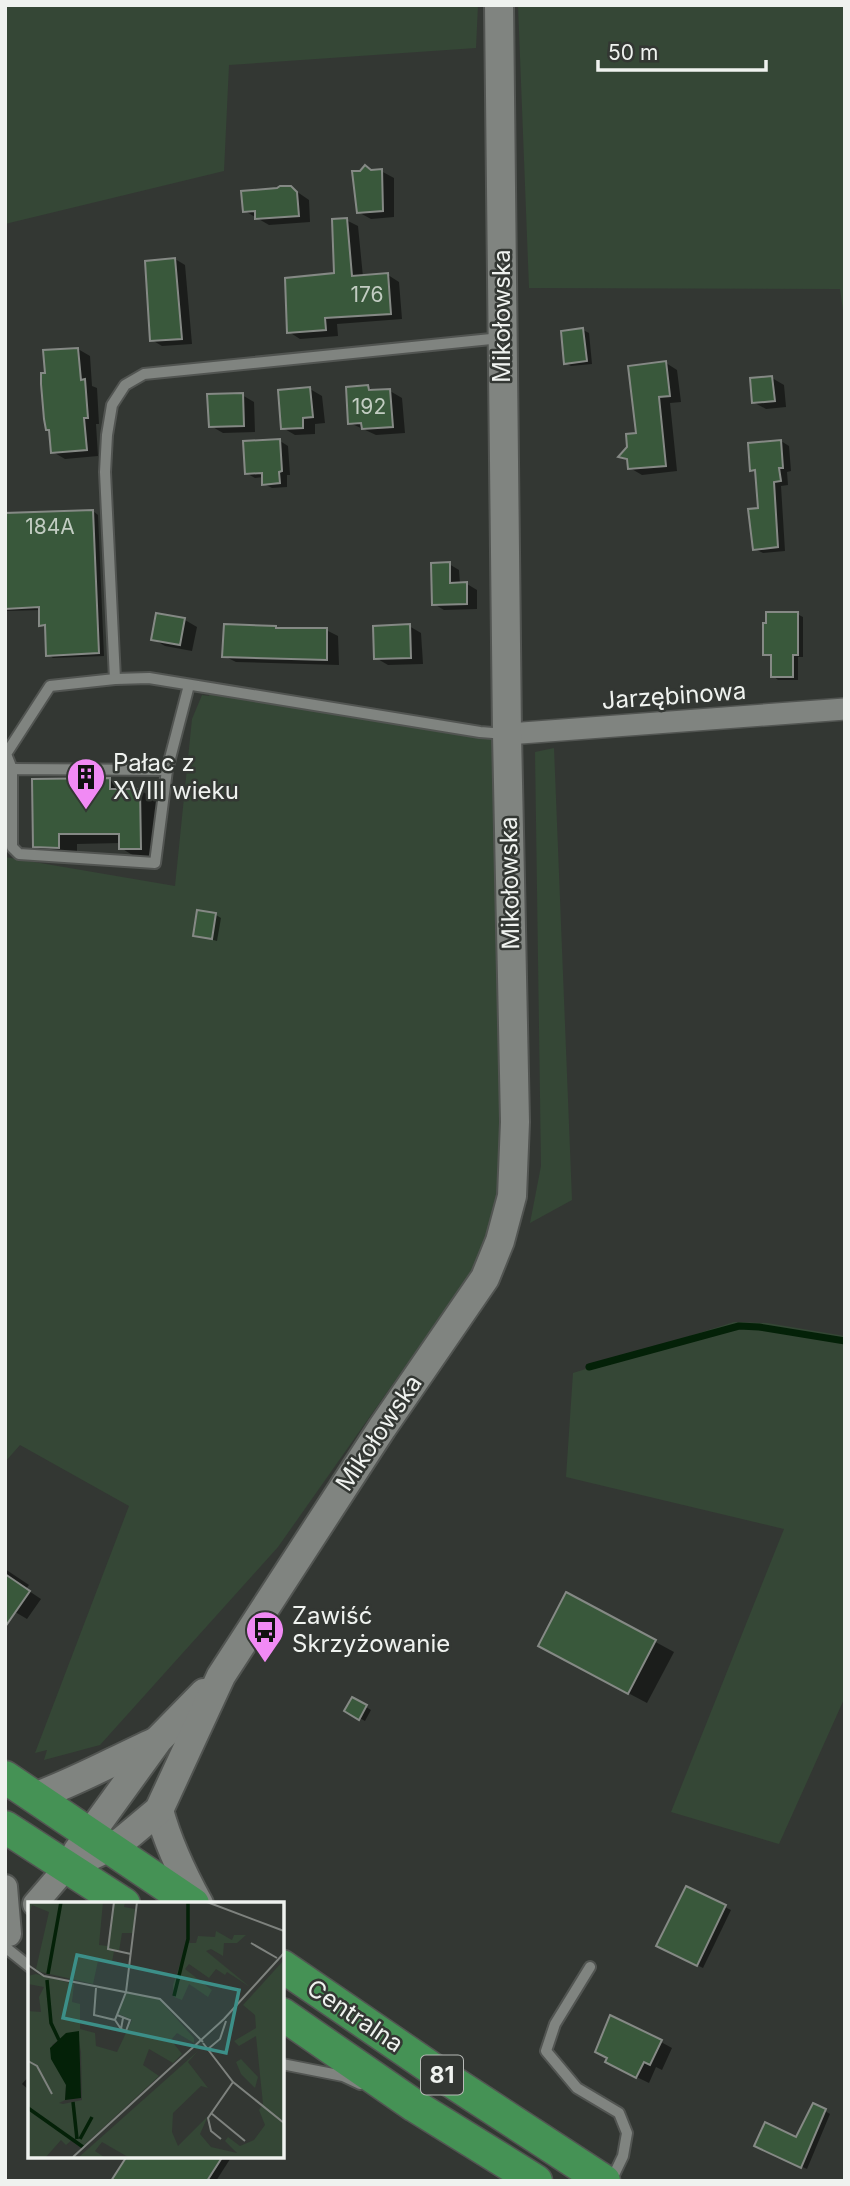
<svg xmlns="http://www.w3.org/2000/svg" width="850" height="2186" font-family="Inter,sans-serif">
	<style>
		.green { fill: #354736 }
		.shadow { fill: #0007 }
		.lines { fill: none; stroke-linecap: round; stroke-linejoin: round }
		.stream { stroke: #042108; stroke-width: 7 }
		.building { fill: #39583b; stroke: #858985; stroke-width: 2 }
		.service-casing { stroke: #525552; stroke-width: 14 }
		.minor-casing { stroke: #525552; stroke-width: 24 }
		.tertiary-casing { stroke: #525552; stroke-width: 28 }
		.secondary-casing { stroke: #525552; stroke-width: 32 }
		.primary-casing { stroke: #525552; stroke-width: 35 }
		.service { stroke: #808480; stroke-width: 10 }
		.minor { stroke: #808480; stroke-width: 21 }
		.tertiary { stroke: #808480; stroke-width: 24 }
		.secondary { stroke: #808480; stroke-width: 28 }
		.primary { stroke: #459255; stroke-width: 32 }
		.labels { text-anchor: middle; stroke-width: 5; stroke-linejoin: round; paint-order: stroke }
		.number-label { font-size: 21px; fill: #c2ccc2 }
		.shield { fill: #333733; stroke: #b7bab7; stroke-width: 2 }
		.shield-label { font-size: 23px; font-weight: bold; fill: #eff2ef }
		.street-label { font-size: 24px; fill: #eff2ef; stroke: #333733 }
		.poi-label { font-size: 24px; fill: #eff2ef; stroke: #333733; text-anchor: start }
		.inset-river { fill: none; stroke: #042108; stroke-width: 3.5 }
		.inset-road { fill: none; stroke: #7e827e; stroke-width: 2 }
		.view { fill: #3c8f88; fill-opacity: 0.15; stroke: #3c8f88; stroke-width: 3.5 }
		.inset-edge { fill: none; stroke: #eff2ef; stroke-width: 3.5 }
	</style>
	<rect width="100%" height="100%" fill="#333733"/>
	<!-- green -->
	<g class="green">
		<path d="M5 5H478L476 48 229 65 224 171 5 224Z"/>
		<path d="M518 5H845V326L840 289 529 288Z"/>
		<path d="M211 682 518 733 507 1185 471 1273 278 1547 100 1745 44 1760 47 1750 35 1753 129 1506 20 1445 5 1462V857L175 886 192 719 202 695 209 696Z"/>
		<path d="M554 748 572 1200 530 1223 541 1166 535 752Z"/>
		<path d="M734 1322 767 1323 845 1336V1697L779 1844 671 1812 784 1529 566 1477 573 1373Z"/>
	</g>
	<!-- shadow -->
	<g class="shadow">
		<path d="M367 169 372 172 381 171 394 178V217L371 219 358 212 354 172Z"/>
		<path d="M290 187 309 200 310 222 269 225 245 211Z"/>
		<path d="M346 220 358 226 363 277 388 275 399 282 402 319 337 324 338 336 300 339 289 332 336 275Z"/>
		<path d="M175 259 185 265 192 344 162 346 152 340Z"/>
		<path d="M583 330 589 333 592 364 571 366 565 363Z"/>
		<path d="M78 349 90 356 92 386 97 388 99 424H96L98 456 65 459 53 452Z"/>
		<path d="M666 363 677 370 681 402 670 403 677 471 642 475 630 468 629 461 620 456 638 434Z"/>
		<path d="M772 378 784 385 786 407 766 409 753 402Z"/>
		<path d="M368 387 376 392 390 391 402 398 405 433 376 435 350 423Z"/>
		<path d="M310 389 322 396 325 423 315 424V434L295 435 283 428Z"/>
		<path d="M242 395 254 402 255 432 223 433 211 426Z"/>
		<path d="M280 441 288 446 290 475H287V487L272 488 264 484V477L255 478 246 473Z"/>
		<path d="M781 441 789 446 791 471 787 472 788 485 781 486 785 551 763 553 755 549 760 510 757 473 752 470Z"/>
		<path d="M93 511 98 515 104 656 53 658 47 654V628L41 625V610L5 611V515Z"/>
		<path d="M449 564 459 570 460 584H467L477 590V609L444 610 434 604Z"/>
		<path d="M797 614 803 617V657H798V680H778L773 676V657L764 654Z"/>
		<path d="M185 620 197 627 192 651 165 646 153 639Z"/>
		<path d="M409 626 421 633 423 664 388 665 376 658Z"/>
		<path d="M326 630 338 636 339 665 236 662 224 656Z"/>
		<path d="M110 780 128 790H140L158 801 159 858 139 859 121 848V843L77 844V857H53L34 846Z"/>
		<path d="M5 795 9 797 5 828Z"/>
		<path d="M216 915 221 918 217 941 195 935Z"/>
		<path d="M5 1569 29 1585 26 1589 41 1599 27 1619 5 1606Z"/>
		<path d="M567 1594 674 1652 647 1703 558 1656Z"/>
		<path d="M353 1699 371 1710 365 1721 346 1711Z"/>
		<path d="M686 1888 731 1910 703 1968 664 1949Z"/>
		<path d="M661 2042 672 2048 662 2070 656 2067 649 2083 618 2068Z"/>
		<path d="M30 2075V2091L22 2084Z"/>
		<path d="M825 2111 830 2114 807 2169 762 2149 797 2139Z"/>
		<path d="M187 2156H232L216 2181H113Z"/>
	</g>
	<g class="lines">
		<!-- stream -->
		<path class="stream" d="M589 1367 739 1326 759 1327 845 1341"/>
	</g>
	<!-- building -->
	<g class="building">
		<path d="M365 165 371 170 382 169 383 211 357 213 352 171H360Z"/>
		<path d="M280 186H291L297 192 299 216 255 219V211L243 212 241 191 277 188Z"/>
		<path d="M347 218 352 276 388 273 391 314 325 318 326 330 287 333 285 278 334 273 332 219Z"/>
		<path d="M175 258 182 339 150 341 145 261Z"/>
		<path d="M583 328 587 361 564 364 561 331Z"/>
		<path d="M78 348 81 380 85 379 88 418H84L87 450 51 453 49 430H46L44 419 41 384V373H45L43 350Z"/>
		<path d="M666 361 670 396 659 397 666 466 628 469 627 459 618 457 627 447 626 434 636 433 628 366Z"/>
		<path d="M772 376 775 401 752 403 750 378Z"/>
		<path d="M368 385 369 390 390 389 393 427 362 429 361 423 348 424 346 387Z"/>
		<path d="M310 387 313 417 303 418V428L281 429 278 390Z"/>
		<path d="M243 393 244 426 209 427 207 394Z"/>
		<path d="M280 439 282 471 279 472 280 483 262 485V473L245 474 243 441Z"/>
		<path d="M781 440 783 468H779L781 481 774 482 778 547 753 550 748 509 758 508 755 470 750 471 748 443Z"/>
		<path d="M93 510 99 653 46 656 45 625 39 626V607L5 609V513Z"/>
		<path d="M450 562V583L467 582V604L432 605 431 563Z"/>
		<path d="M766 612H798V655H793V677H771V655H763V623H766Z"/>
		<path d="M156 613 185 618 180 645 151 640Z"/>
		<path d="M224 624 276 626V628H327V660L222 657Z"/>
		<path d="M410 624 411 658 374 659 373 626Z"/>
		<path d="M110 778V789H140L141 849H119V834H59V848L33 847 32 779Z"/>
		<path d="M197 910 216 913 212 939 193 936Z"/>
		<path d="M5 1574 30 1591 5 1627Z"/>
		<path d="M566 1592 656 1640 628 1694 538 1646Z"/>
		<path d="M352 1697 367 1705 359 1720 344 1711Z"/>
		<path d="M686 1886 726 1905 697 1966 656 1946Z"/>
		<path d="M610 2015 662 2040 650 2065 644 2062 636 2078 605 2062 607 2058 595 2052Z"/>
		<path d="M813 2103 826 2109 801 2168 754 2146 765 2122 796 2137Z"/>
		<path d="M127 2156H223L207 2181H111Z"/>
	</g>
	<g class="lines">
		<defs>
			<g id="service">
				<path d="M115 679 105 472 107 435 112 405 125 385 144 374 501 338"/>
				<path d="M12 769 6 754 50 686 115 679 149 678 480 732 506 734"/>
				<path d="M167 770 12 769V847L19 854 155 863 167 770 189 685"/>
				<path d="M5 1947 30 1967"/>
				<path d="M590 1967 555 2024 546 2051 577 2088 619 2113 627 2133 623 2156 611 2181"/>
				<path d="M282 2064 343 2076 360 2084"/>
			</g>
			<path id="minor" d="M507 734 845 709"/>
			<g id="tertiary">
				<path d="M5 1887 9 1934"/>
				<path d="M35 1904 66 1868"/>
			</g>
			<g id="secondary">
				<path d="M34 1797C76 1782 115 1760 155 1742"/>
				<path d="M159 1810C168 1844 182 1873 199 1904"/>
				<path d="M77 1852 158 1740 204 1693"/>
				<path d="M66 1868 122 1841 159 1810 221 1676 382 1428 485 1278 500 1241 512 1196 515 1122 507 734 499 5"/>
			</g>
			<g id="primary">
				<path d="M5 1777 193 1904"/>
				<path d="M5 1827 124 1904"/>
				<path d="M282 1966 434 2070 604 2181"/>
				<path d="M282 2014 415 2106 536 2181"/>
			</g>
		</defs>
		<!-- service casing -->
		<use href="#service" class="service-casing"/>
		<!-- minor casing -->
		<use href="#minor" class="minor-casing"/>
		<!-- tertiary casing -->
		<use href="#tertiary" class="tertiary-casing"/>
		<!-- secondary casing -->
		<use href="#secondary" class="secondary-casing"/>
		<!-- primary casing -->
		<use href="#primary" class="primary-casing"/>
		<!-- service -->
		<use href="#service" class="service"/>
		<!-- minor -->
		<use href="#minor" class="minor"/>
		<!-- tertiary -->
		<use href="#tertiary" class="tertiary"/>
		<!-- secondary -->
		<use href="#secondary" class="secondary"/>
		<!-- primary -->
		<use href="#primary" class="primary"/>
	</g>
	<!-- icons -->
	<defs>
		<symbol id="building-pin" viewBox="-11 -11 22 30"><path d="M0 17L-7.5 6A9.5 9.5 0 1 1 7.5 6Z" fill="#f18af4" stroke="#333733"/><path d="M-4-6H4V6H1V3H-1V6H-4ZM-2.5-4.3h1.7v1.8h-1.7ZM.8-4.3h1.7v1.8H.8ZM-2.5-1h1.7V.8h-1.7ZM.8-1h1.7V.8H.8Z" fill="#111"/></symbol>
		<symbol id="bus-pin" viewBox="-11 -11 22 30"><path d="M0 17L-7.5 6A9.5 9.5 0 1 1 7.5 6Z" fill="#f18af4" stroke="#333733"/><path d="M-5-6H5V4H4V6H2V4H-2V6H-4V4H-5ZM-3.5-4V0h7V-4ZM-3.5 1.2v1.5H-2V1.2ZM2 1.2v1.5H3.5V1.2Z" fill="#111"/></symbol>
	</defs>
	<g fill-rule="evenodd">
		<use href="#building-pin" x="64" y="755" width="44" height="60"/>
		<use href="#bus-pin" x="243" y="1608" width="44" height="60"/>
	</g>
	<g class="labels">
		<!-- number labels -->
		<g class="number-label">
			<text x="367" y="302">176</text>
			<text x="369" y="414">192</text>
			<text x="50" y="534">184A</text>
		</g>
		<!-- shield labels -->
		<rect class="shield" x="421" y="2055.5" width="42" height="39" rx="5"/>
		<g class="shield-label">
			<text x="442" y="2083">81</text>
		</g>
		<!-- street labels -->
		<g class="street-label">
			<text transform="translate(502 316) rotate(-90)" y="8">Mikołowska</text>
			<text transform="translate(674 696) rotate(-4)" y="8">Jarzębinowa</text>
			<text transform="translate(510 883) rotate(-91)" y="8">Mikołowska</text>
			<text transform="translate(379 1433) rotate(-56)" y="8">Mikołowska</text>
			<text transform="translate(355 2016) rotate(34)" y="8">Centralna</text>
		</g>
		<!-- poi labels -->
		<g class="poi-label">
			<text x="113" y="771">Pałac z<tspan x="113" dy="28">XVIII wieku</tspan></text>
			<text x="292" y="1624">Zawiść<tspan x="292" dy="28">Skrzyżowanie</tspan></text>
		</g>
	</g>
	<!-- overview -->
	<g transform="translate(28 1902)">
		<rect width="256" height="256" fill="#333733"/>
		<path d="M0 0H75L71 43 80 44 86 0H108H97L96 5 107 7 105 31H94L91 49H86L84 60 70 59 65 82 13 70 8 67 21 10 4 3 0 16ZM188 29 204 38 206 33H218L209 41H196L195 54 183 47 178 49 222 85 199 70 197 73 188 67 181 76 161 62 157 67 184 88 180 95 161 82 154 98 146 95 145 83 159 41H168L170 34 187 35ZM255 59V255H100L74 240 67 249 76 255H51L170 149 160 160 180 186 173 184 145 211 144 230 150 244 180 214 172 232 183 245 209 251 197 239 200 235 212 244 226 238 237 223 231 208 235 202 228 134 211 144 206 139 228 126 227 113 215 103ZM8 72 46 82 44 100 52 102V127L67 131 68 144 89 150 104 118 89 111 98 89 131 97 166 136V141L149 131 143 138 154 152 145 161 121 147 115 163 131 174 54 245 46 236 38 243 33 238 18 255H0V109L13 110 11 95 16 85 0 82V74ZM40 131 51 139 53 150 54 198 35 202 31 201 37 198 38 183 24 143ZM213 157 230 175 227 186 213 172 208 160Z" fill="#354736" fill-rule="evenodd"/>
		<path d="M51 129 53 196 37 198 38 183 23 157 22 146 38 131Z" fill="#042108"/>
		<path class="inset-river" d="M20 72 33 0M19 78 23 121 31 138M146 94 160 37V0M45 200 49 237M0 206 55 245M52 237 64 215"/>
		<path class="inset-road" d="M86 0 80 47 103 52M179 0 256 29M223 41 249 56M0 63 16 74 132 97 175 140M68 86 66 113 87 118M89 113 102 118 98 129 93 127 95 116M93 127 87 118 98 90 109 0M175 141 205 180 256 221M180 147 192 137 198 119M0 159 9 164 24 192M183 211 217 239M193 237 183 229 180 216 205 180M45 255 196 117 256 51"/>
		<path class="view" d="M49 53 211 88 198 151 35 116Z"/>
		<rect width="256" height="256" class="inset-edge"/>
	</g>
	<!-- border -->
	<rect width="850" height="2186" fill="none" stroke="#eff2ef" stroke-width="14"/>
	<!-- scale -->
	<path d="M598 60v10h168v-10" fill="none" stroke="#eff2ef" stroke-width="3.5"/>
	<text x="608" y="60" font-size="21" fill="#eff2ef" stroke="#333733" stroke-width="5" paint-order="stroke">50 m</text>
</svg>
